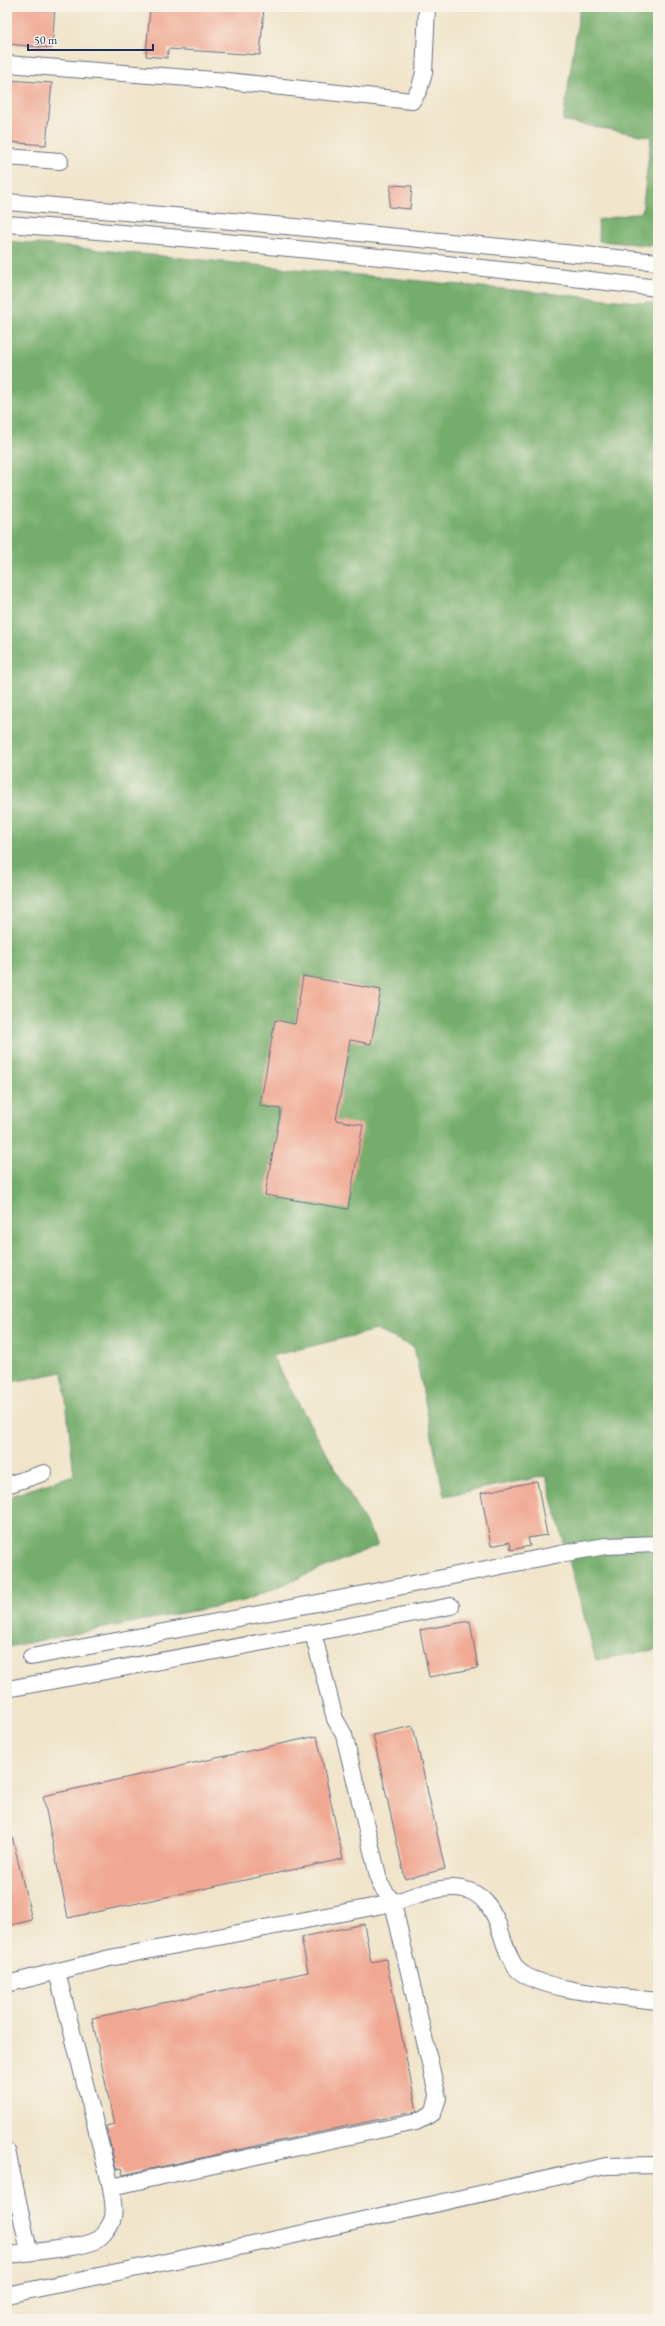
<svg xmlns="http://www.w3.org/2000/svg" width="665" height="2326" font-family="'EB Garamond',serif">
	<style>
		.forest { fill: #74ad6c; stroke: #486e65 }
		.building { fill: #f0a893 }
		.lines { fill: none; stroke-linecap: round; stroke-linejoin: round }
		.minor-casing { stroke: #666f84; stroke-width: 18 }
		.minor { stroke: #fff; stroke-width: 16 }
	</style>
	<rect width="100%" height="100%" fill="#f7f3e8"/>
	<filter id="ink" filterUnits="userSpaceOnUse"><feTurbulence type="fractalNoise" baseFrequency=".025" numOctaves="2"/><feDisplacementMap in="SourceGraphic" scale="8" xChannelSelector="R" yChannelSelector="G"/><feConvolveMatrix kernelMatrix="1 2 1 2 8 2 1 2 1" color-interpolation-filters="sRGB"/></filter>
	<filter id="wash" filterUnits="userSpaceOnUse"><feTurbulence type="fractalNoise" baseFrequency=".012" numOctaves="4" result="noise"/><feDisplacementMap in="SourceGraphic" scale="16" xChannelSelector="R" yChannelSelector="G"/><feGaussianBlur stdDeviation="0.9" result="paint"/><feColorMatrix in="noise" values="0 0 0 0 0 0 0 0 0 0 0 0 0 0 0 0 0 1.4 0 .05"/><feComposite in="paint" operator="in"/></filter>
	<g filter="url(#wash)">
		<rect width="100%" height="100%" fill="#f0e5ca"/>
		<!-- forest -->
		<g class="forest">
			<path d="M580 7H658V246L599 241 598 220 642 212 651 137 563 121Z"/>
			<path d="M7 241 658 304V1649L596 1660 546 1476 444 1496 414 1347 376 1330 272 1356 378 1545 244 1601 7 1647V1502L13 1495 74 1475 63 1372 7 1383Z"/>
		</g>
		<g id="blocks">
			<!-- building -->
			<g class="building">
				<path d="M7 7H55L52 48 7 44Z"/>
				<path d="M150 7H264L260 55 168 49 167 58 146 56Z"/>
				<path d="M7 80 52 83 46 145 7 142Z"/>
				<path d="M391 185 412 186 410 209 389 207Z"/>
				<path d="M303 976 381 990 371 1044 350 1040 336 1120 363 1125 348 1209 265 1195 281 1109 260 1106 275 1020 295 1024Z"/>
				<path d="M537 1481 547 1535 528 1538 530 1546 511 1550 510 1542 491 1546 481 1493Z"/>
				<path d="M470 1621 478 1668 429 1677 420 1630Z"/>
				<path d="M413 1726 445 1869 405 1879 373 1735Z"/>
				<path d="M317 1736 343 1859 68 1918 43 1796Z"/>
				<path d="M7 1836H12L32 1920 7 1926Z"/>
				<path d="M364 1924 371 1962 386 1959 417 2111 123 2175 121 2168 116 2169 106 2126 114 2124 92 2018 308 1972 301 1937Z"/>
			</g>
		</g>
	</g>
	<g filter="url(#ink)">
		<use href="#blocks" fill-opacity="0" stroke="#666f84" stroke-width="1"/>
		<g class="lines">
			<defs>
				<g id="minor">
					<path d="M7 64 227 81 412 101 419 90 424 73 427 7"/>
					<path d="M7 157 60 161"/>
					<path d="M7 202 244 222 658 262"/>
					<path d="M7 224C225 240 441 262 658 288"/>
					<path d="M7 1485 44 1473"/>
					<path d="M313 1633 451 1606"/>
					<path d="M31 1657 344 1598 560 1554 606 1546 658 1544"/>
					<path d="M7 1689 313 1633 335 1719 344 1735 380 1884 393 1903 438 2098 433 2113 416 2122 111 2187"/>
					<path d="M7 1984 110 1958 393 1903C434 1889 478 1870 498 1924 503 1938 508 1958 517 1969 537 1991 627 1997 658 2001"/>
					<path d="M7 2151 29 2251"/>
					<path d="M7 2256C28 2251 79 2249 95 2241 102 2237 111 2226 113 2217 115 2209 112 2196 111 2187L57 1972"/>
					<path d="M7 2295 272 2240 606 2166 658 2165"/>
				</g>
			</defs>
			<!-- minor casing -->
			<use href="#minor" class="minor-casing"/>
			<!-- minor -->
			<use href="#minor" class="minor"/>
		</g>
	</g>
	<!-- margin -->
	<rect width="665" height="2326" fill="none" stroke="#f7f3e8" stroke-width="24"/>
	<!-- scale -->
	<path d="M28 44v6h125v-6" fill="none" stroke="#1b2f5e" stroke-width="2"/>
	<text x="34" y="44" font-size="12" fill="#1b2f5e" stroke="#f7f3e8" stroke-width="3" paint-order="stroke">50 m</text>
</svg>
